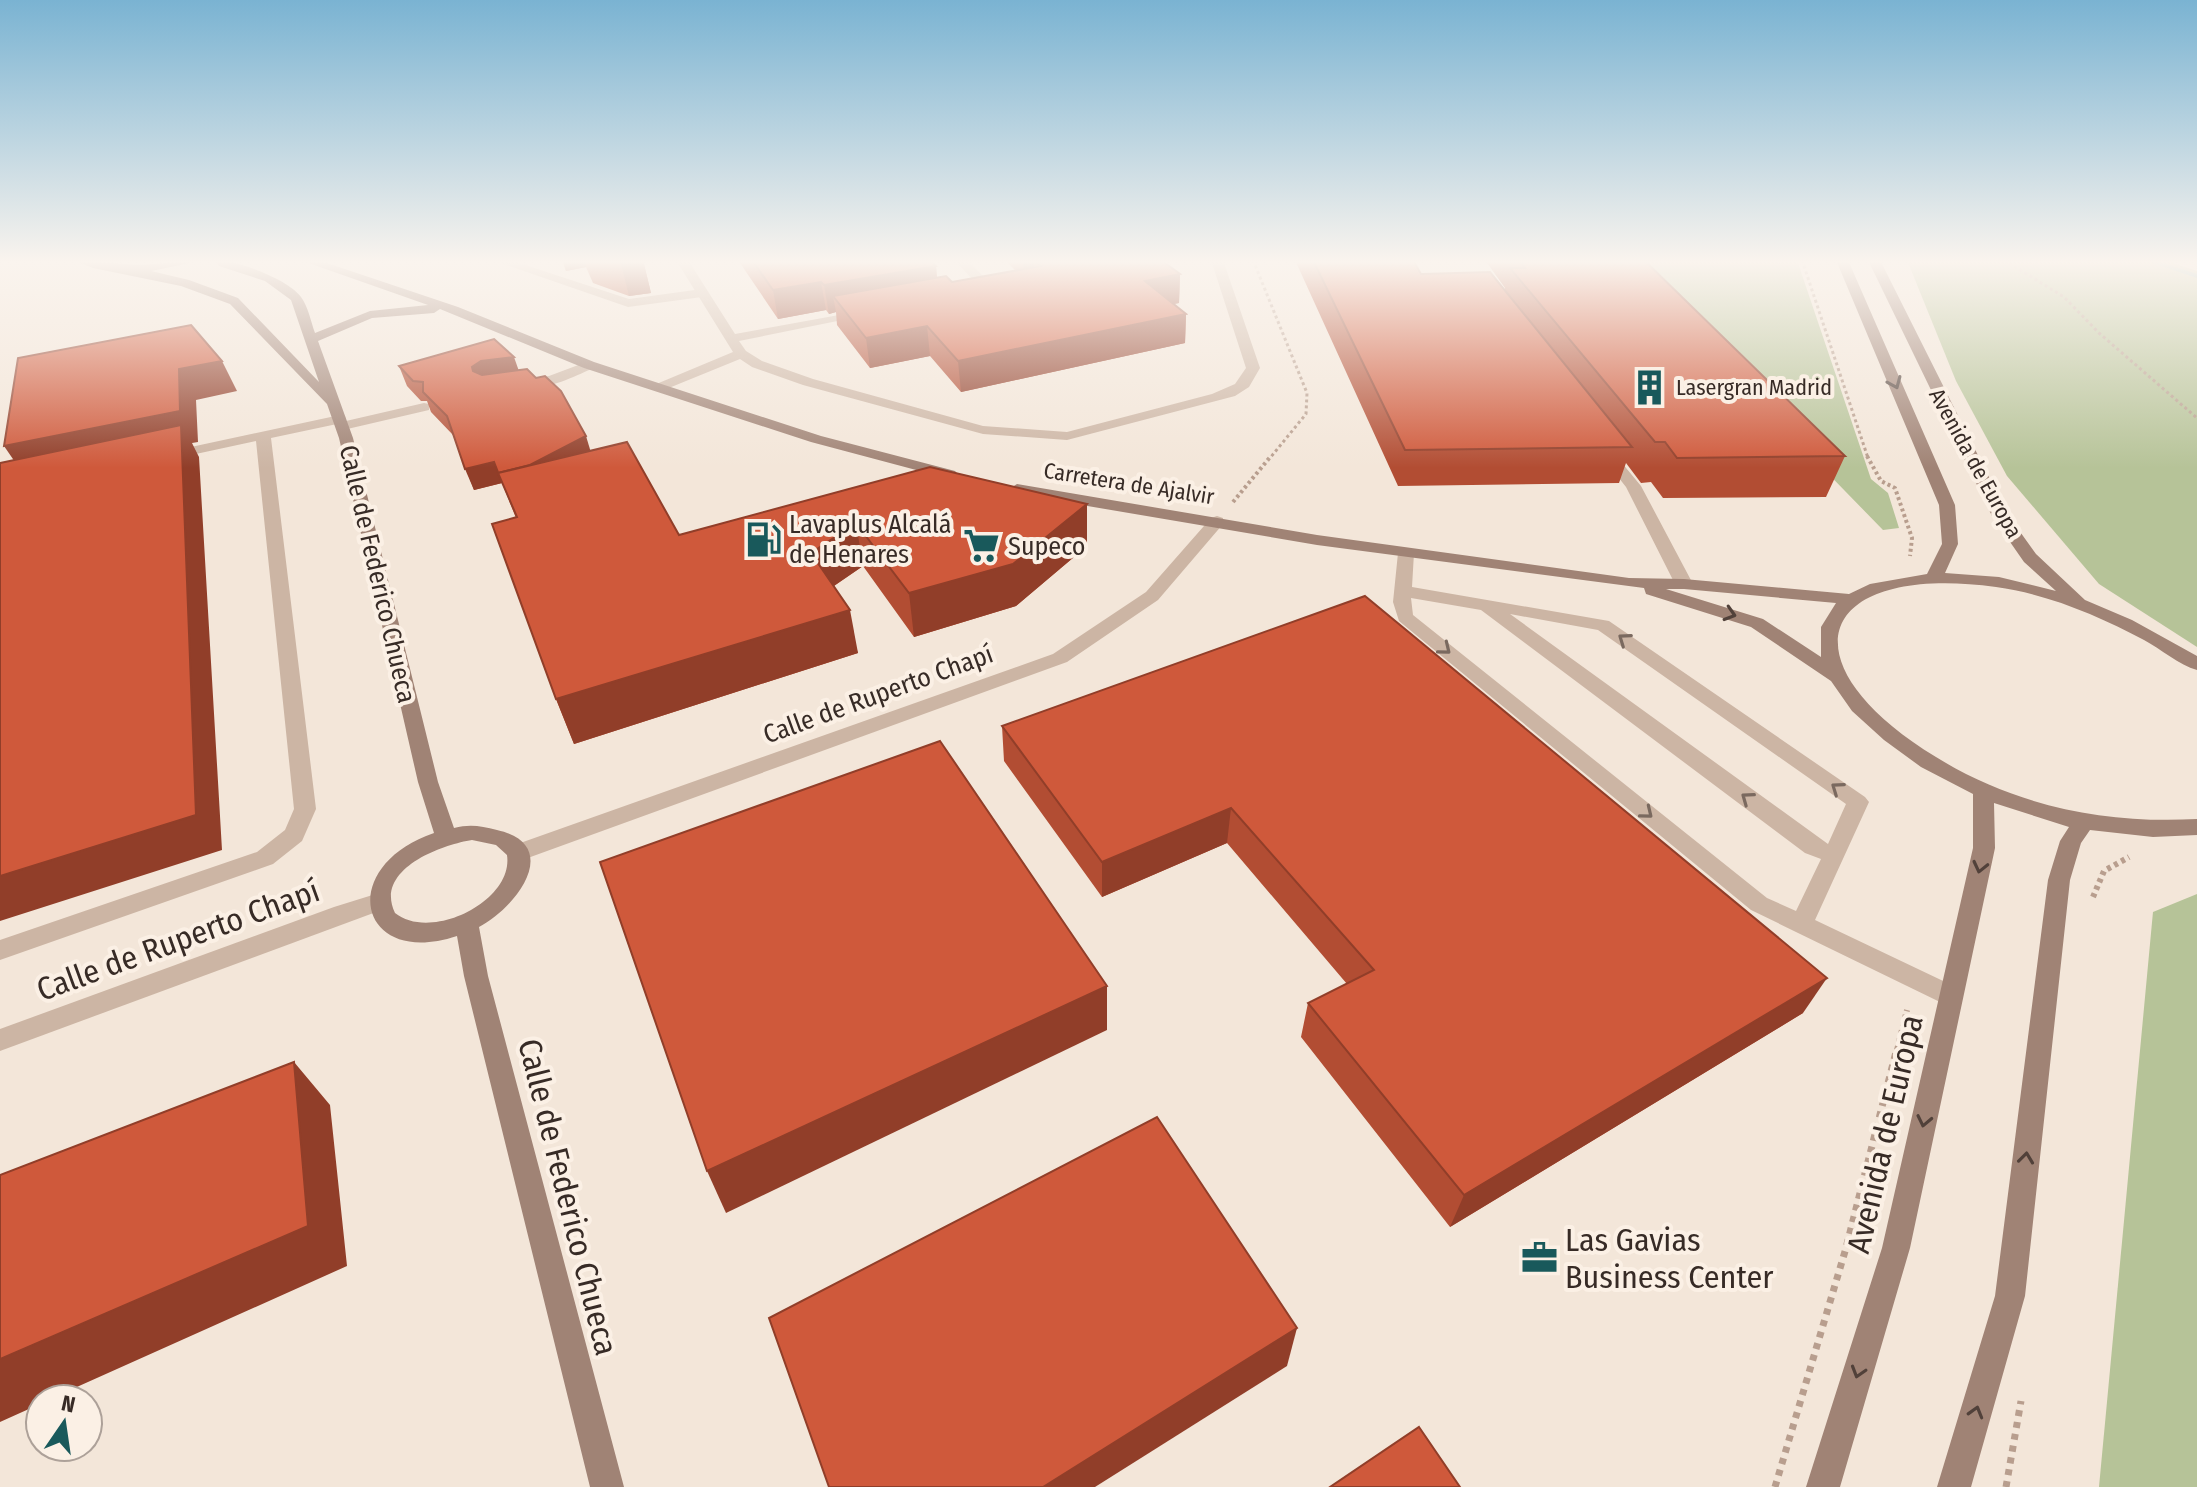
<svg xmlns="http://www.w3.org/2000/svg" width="2197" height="1487" font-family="'Fira Sans Condensed',sans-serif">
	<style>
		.green { fill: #b6c398 }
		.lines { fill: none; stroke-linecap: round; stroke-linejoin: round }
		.stream { fill: #76b2b2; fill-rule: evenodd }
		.path-far3 { stroke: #b89e8e; stroke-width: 3; stroke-dasharray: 3 3; stroke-linecap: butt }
		.path-far2 { stroke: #b89e8e; stroke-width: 4; stroke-dasharray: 3 3; stroke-linecap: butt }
		.path-far1 { stroke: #b89e8e; stroke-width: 6; stroke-dasharray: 4 4; stroke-linecap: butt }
		.path { stroke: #b89e8e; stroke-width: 7; stroke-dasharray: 6 6; stroke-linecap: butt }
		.lane { fill: #ccb5a4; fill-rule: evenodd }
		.street { fill: #ccb5a4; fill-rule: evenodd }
		.secondary { fill: #a08375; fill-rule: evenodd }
		.wall { fill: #b24d33 }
		.shaded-wall { fill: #913e29 }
		.building { fill: #cf593b; stroke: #913e29; stroke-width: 2 }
		.oneway { stroke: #51413a }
		.oneway2 { stroke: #7a695f }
		.labels { text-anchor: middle; stroke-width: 8; stroke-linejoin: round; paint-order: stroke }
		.far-poi-label { font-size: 22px; fill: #372b26; stroke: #fbf0e5; text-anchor: start }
		.far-street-label { font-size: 22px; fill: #372b26; stroke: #fbf0e5 }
		.poi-label { font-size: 26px; fill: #372b26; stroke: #fbf0e5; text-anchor: start }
		.street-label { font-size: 26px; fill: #372b26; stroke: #fbf0e5 }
		.near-street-label { font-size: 32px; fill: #372b26; stroke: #fbf0e5 }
		.near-poi-label { font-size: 32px; fill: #372b26; stroke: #fbf0e5; text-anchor: start }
	</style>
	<rect width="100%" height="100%" fill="#f3e6d9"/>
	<!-- green -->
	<g class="green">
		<path d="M1620 260H1797L1871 479 1888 493 1899 528 1883 530Z"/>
		<path d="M1907 260H2164L2197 271V647L2099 584 2007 476 1956 381Z"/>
		<path d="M2197 894V1487H2099L2153 912Z"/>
	</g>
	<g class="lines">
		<!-- stream -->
		<path class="stream" d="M2143 260H2154L2197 274V278Z"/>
		<!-- path-far3 -->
		<g class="path-far3">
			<path d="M1253 260 1307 393 1306 414 1270 458"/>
			<path d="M1802 260 1868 458"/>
			<path d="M2004 260 2064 297 2099 333 2197 418"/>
		</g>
		<!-- path-far2 -->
		<g class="path-far2">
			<path d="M1867 456 1881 481 1895 488 1912 538 1910 556"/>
			<path d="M1233 502 1271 456"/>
		</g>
		<!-- path-far1 -->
		<g class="path-far1">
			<path d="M2093 897 2104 871 2129 857"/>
			<path d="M1897 1050 1907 1010"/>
		</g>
		<!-- path -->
		<g class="path">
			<path d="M1775 1487 1846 1248 1897 1048"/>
			<path d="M2006 1487 2021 1401"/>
		</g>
		<!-- lane -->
		<g class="lane">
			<path d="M492 260H510L629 299 702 289 708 293 702 297 628 307Z"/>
			<path d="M954 260H967L995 288V294H987Z"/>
			<path d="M589 361 596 365 594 368C574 376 536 397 517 383L524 379 549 376Z"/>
			<path d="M424 403 429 404V410L343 430 338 429 337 424 271 438 316 809 302 841 273 864 0 960V940L257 852 285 830 294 809 256 441 168 460 163 459V453L340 415 345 416 346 421Z"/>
			<path d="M1607 450 1612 451 1641 486 1693 584 1690 588H1678L1675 584 1626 487 1600 454Z"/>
			<path d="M1406 548 1414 553 1412 587 1609 621 1865 797 1869 802 1815 920 1960 989 1963 996 1960 1003 1951 1006 1942 1003 1751 910 1399 621 1393 602 1398 553ZM1411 598 1481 610 1805 853 1821 859 1796 911 1767 898 1413 615ZM1510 614 1598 630 1846 804 1828 844Z"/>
		</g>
		<!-- street -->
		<g class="street">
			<path d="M676 260H688L735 334 861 311 867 315 739 341 746 351 762 361 813 379 983 426 1067 432 1212 394 1235 384 1246 368 1211 260H1223L1260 368 1249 387 1235 396 1067 440 983 434 803 385 752 367 740 359 659 392 652 388 654 385 733 352Z"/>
			<path d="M1217 516 1223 518V524L1158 600 1067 662 525 859 517 861 509 859 506 853 509 847 1053 654 1146 592 1211 518Z"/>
			<path d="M379 893 387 896 390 902 387 908 0 1051V1029L334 907Z"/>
		</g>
		<!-- secondary -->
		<g class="secondary">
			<path d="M73 260 139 265 205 260 151 271 189 280 238 298 319 382 291 300 265 281 219 266 216 260C236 260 288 279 301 297 308 306 311 322 315 333L370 311 428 305 300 260H318L458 307 594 362 821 436 955 471 958 474 950 479 811 442 584 368 440 309 434 313 372 318 318 341 353 438 438 782 454 828C470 824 481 826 497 830 564 845 516 908 479 927L488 976 624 1487H590L464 976 457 936C358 969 335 867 434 833L418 782 339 438 327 404 230 304 181 286 93 268ZM472 840 496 845 507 855C514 901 431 942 395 913 374 870 440 845 472 840Z"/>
			<path d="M1836 260H1848L1955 505 1958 544 1945 573 1999 577 2056 591 2024 562 1992 516 1868 260H1880L2008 515 2036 554 2085 600 2132 620 2197 656V670C2179 665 2161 649 2144 640 2099 616 2048 594 1996 587 1816 563 1781 662 1936 757 2015 806 2105 824 2197 819V835L2153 837 2090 830 2081 843 2070 880 2025 1296 1971 1487H1937L1995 1296 2048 880 2060 841 2069 827 1994 803 1995 848 1910 1248 1840 1487H1806L1882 1248 1973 848V794L1921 767 1884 740 1852 711 1831 681 1751 627 1646 594 1644 588 1317 545 1017 494 1009 489 1017 484 1317 535 1629 578 1684 579 1849 594 1870 584 1927 574 1942 544 1939 505ZM1666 589H1684L1836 603 1821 627V657L1763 619Z"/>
		</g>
	</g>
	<!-- wall -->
	<g class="wall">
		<path d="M562 260H643L651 293 629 296 593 283 586 267 566 271Z"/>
		<path d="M738 260H930L936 266 937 278 952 282 1016 271 1005 260H1161L1180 274 1179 303 1173 304 1186 314 1185 343 961 392 930 356 870 368 837 325 836 312 829 314 826 310 778 319Z"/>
		<path d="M1295 260H1413L1421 274 1505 290V288L1485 260H1644L1845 456 1826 497 1663 498 1651 482 1641 483 1626 463 1619 483 1398 486Z"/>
		<path d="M399 366 518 371 590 451 679 535 1087 504V546L1016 606 914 637 863 566 834 586 858 653 574 744 556 699 516 518 502 483 474 490 453 435 431 412 427 401H421L407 386Z"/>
		<path d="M1002 726 1803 1013 1450 1227 1301 1037 1308 1003 1347 984 1227 843 1102 897 1004 761Z"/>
	</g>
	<!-- shaded-wall -->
	<g class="shaded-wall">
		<path d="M563 260H584L586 267 566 271Z"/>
		<path d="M620 260H643L651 293 629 296Z"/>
		<path d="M1023 260H1034V276L1024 278Z"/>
		<path d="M936 266 938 294 833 296 836 312 829 314 824 285Z"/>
		<path d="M1180 274 1179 303 1144 310 1145 281Z"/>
		<path d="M821 282 826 310 778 319 773 290Z"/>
		<path d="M1186 314 1185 343 961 392 958 361Z"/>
		<path d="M927 326 930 356 870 368 866 338Z"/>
		<path d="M514 357 521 377 479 387 472 367 481 361Z"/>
		<path d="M222 361 237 391 196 400 198 442 192 443 199 457 222 850 0 921V876L26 478 4 446 179 369Z"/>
		<path d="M586 436 592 456 502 480Z"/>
		<path d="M494 462 502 483 474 490 465 469Z"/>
		<path d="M1087 504V546L1016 606 914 637 909 593Z"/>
		<path d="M856 523 863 566 819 596 811 553Z"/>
		<path d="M850 610 858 653 574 744 556 699Z"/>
		<path d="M1231 808 1227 843 1102 897V862Z"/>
		<path d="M1827 978 1803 1013 1450 1227 1464 1195Z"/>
		<path d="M1107 986V1030L726 1213 707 1171Z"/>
		<path d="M294 1062 330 1105 347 1266 50 1399H40V1404L0 1422V1359Z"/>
		<path d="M1297 1328 1287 1366 1095 1487H1043Z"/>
	</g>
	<!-- building -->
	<g class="building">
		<path d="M752 260H930L936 266 824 285 821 282 773 290Z"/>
		<path d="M1034 260H1161L1180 274 1145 281 1186 314 958 361 927 326 866 338 833 296 946 276 952 282 1041 266Z"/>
		<path d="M1313 260H1413L1421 274 1490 272 1632 447 1405 450Z"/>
		<path d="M1519 260H1644L1845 456 1677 458 1665 442H1655L1510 268H1525Z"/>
		<path d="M191 325 222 361 179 369 180 411 4 446 18 358Z"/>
		<path d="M494 339 514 357 481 361 472 367 473 371 482 375 527 369 536 378 545 376 561 391 586 436 530 465 498 473 501 480 494 462 465 469 447 416 423 392V382L413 381 399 366Z"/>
		<path d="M181 425 196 815 0 876V463Z"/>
		<path d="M627 442 679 535 930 467 1087 504 1013 564 909 593 856 523 811 553 850 610 556 699 492 524 517 517 498 473Z"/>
		<path d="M1365 596 1827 978 1464 1195 1308 1003 1374 970 1231 808 1102 862 1002 726Z"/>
		<path d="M940 741 1107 986 707 1171 600 862Z"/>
		<path d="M294 1062 308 1226 0 1359V1175Z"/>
		<path d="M1157 1117 1297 1328 1043 1487H829L769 1318Z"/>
		<path d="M1419 1427 1460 1487H1330Z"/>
	</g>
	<!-- one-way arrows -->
	<defs><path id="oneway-chevron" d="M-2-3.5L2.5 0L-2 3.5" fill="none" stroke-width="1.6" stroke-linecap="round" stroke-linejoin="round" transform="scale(2)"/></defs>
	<g class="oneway">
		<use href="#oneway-chevron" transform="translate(1895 383) rotate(67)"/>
		<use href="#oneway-chevron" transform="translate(1730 614) rotate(17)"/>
		<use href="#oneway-chevron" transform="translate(1980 867) rotate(103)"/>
		<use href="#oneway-chevron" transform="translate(1924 1121) rotate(102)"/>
		<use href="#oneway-chevron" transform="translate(2026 1158) rotate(-83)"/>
		<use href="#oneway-chevron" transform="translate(1858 1372) rotate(107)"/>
		<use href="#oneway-chevron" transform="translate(1976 1412) rotate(-74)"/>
	</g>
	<g class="oneway2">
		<use href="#oneway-chevron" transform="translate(1624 639) rotate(-145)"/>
		<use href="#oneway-chevron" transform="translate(1445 649) rotate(39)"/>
		<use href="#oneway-chevron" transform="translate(1837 788) rotate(-145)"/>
		<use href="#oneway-chevron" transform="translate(1747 798) rotate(-144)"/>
		<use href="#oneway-chevron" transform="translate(1647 813) rotate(39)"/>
	</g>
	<!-- sky -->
	<linearGradient id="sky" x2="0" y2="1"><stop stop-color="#7ab3d2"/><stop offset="0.56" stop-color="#faf4ee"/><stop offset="1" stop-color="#faf4ee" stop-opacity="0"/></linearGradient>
	<rect width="2197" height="468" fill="url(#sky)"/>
	<!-- icons -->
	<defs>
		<symbol id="building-bare" viewBox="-9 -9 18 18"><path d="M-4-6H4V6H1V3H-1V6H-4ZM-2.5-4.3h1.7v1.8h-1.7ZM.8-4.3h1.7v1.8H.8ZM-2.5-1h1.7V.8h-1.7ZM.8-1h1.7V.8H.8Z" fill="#19595b" stroke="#fbf0e5" stroke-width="2.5" paint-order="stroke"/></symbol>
		<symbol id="fuel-bare" viewBox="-9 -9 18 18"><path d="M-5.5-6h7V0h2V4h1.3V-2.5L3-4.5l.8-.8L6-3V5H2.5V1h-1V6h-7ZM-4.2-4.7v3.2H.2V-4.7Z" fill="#19595b" stroke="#fbf0e5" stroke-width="2.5" paint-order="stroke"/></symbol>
		<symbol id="supermarket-bare" viewBox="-9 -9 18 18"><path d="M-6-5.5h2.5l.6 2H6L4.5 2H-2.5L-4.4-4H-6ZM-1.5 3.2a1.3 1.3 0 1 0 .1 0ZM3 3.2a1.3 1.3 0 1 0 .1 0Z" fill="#19595b" stroke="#fbf0e5" stroke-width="2.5" paint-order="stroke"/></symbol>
		<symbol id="office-bare" viewBox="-9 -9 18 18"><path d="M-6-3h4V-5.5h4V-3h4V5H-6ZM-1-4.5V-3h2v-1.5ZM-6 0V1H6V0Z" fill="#19595b" stroke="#fbf0e5" stroke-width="2.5" paint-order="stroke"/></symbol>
	</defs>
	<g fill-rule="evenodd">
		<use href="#building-bare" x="1624" y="362" width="51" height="51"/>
		<use href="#fuel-bare" x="738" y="514" width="51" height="51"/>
		<use href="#supermarket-bare" x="956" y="520" width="51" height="51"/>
		<use href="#office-bare" x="1514" y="1232" width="51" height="51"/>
	</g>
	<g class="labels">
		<!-- far-poi labels -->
		<g class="far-poi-label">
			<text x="1676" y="395">Lasergran Madrid</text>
		</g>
		<!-- far-street labels -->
		<g class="far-street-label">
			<text transform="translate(1976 463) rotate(61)" y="8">Avenida de Europa</text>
			<text transform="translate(1129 483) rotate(9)" y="8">Carretera de Ajalvir</text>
		</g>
		<!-- poi labels -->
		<g class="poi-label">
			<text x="789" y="533">Lavaplus Alcalá<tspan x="789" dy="30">de Henares</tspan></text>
			<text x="1008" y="555">Supeco</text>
		</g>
		<!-- street labels -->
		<g class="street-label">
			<text transform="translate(378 574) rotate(77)" y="9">Calle de Federico Chueca</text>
			<text transform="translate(878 694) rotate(-20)" y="9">Calle de Ruperto Chapí</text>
		</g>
		<!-- near-street labels -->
		<g class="near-street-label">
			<text transform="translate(178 940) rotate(-20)" y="11">Calle de Ruperto Chapí</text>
			<text transform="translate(1885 1134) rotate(-77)" y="11">Avenida de Europa</text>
			<text transform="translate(568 1197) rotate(76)" y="11">Calle de Federico Chueca</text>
		</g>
		<!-- near-poi labels -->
		<g class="near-poi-label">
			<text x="1565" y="1251">Las Gavias<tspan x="1565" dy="37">Business Center</tspan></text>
		</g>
	</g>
	<!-- north arrow -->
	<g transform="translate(64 1423) rotate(13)"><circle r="38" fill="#fbf0e5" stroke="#ada199" stroke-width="2"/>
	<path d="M0-6L14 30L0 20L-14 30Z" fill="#19595b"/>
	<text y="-12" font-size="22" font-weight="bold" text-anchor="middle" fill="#372b26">N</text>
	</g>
</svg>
